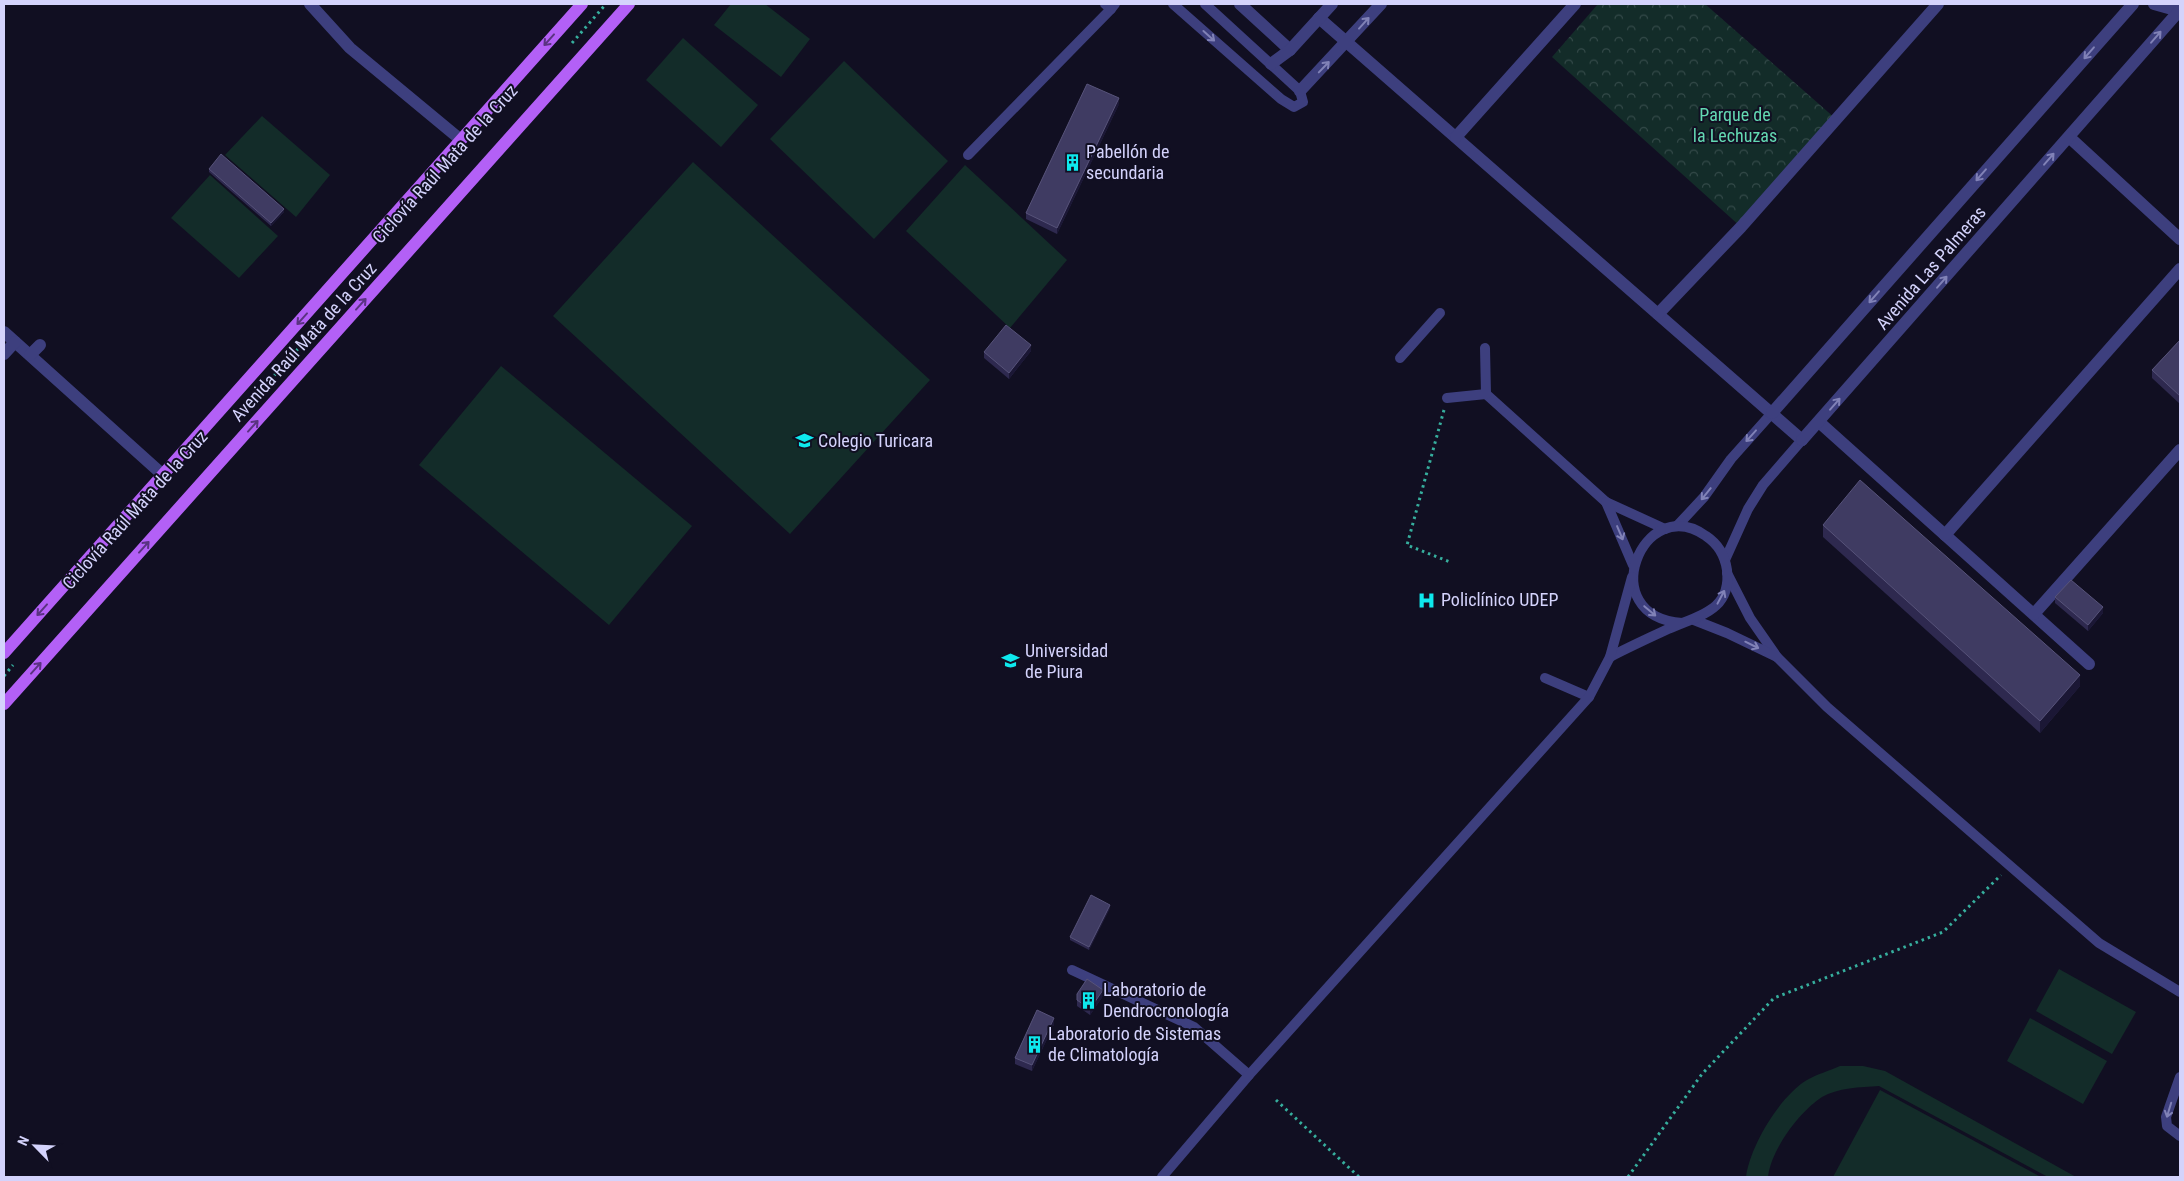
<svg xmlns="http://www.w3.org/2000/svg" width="2184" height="1181" font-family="'Roboto Condensed',sans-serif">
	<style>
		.forest { fill: url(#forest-crowns) }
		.pitch { fill: #132c29 }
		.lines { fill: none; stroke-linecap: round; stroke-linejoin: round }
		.path { stroke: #36ae9d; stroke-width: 3; stroke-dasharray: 2.5 4; stroke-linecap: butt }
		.service { stroke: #3d3f7e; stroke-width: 10 }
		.minor { stroke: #3d3f7e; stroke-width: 12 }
		.tertiary { stroke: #3d3f7e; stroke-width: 12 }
		.primary { stroke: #b360f6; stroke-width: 12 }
		.wall { fill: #2e294f }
		.shaded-wall { fill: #1b1735 }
		.building { fill: #3f3b62; stroke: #57537a }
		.oneway { stroke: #8182b7 }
		.oneway2 { stroke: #5a3381 }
		.labels { text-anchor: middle; stroke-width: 4; stroke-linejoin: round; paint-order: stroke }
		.park-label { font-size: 18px; fill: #63d8b2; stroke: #110f22 }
		.poi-label { font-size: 18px; fill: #d4d3fc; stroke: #110f22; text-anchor: start }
		.street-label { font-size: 18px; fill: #d4d3fc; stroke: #110f22 }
	</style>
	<defs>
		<pattern id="forest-crowns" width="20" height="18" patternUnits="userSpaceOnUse" patternTransform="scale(1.25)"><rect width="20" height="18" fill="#132c29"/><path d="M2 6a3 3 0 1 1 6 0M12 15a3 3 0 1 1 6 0" fill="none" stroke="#344a49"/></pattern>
	</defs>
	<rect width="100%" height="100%" fill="#110f22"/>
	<!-- forest -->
	<path class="forest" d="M1598 4H1705L1836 119 1741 227 1552 57Z"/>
	<!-- pitch -->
	<g class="pitch">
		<path d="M731 4H765L810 39 781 77 714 25Z"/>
		<path d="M683 38 758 105 721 147 646 80Z"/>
		<path d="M844 61 948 161 874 239 770 139Z"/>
		<path d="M262 116 330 175 296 217 225 155Z"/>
		<path d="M693 162 930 380 790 534 553 316Z"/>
		<path d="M965 165 1067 260 1010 328 906 231Z"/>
		<path d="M210 175 278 236 239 278 171 218Z"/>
		<path d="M501 366 692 526 609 625 419 465Z"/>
		<path d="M2059 969 2136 1012 2112 1054 2036 1011Z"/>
		<path d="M2030 1018 2107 1061 2083 1104 2007 1061Z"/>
		<path d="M1840 1066H1863L1885 1071 2076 1177H2048L1879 1086C1861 1087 1837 1088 1822 1097 1799 1112 1771 1150 1768 1177H1746C1750 1146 1780 1096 1807 1080 1817 1074 1829 1071 1840 1066Z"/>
		<path d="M1880 1090 2041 1177H1833Z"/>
	</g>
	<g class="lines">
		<!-- path -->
		<g class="path">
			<path d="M572 43 606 4"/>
			<path d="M270 380 323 321"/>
			<path d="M1444 410 1407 545 1450 562"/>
			<path d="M4 676 13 665"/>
			<path d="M1276 1100 1359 1177"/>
			<path d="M1628 1177 1702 1074 1774 998 1943 932 2001 875"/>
		</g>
		<!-- service -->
		<g class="service">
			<path d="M1105 4 1111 9 1115 4"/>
			<path d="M1173 4 1281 99 1294 107 1303 102 1300 91 1205 4"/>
			<path d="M968 155 1111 9"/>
			<path d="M1400 358 1440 313"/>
			<path d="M1486 394 1606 502 1665 529"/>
			<path d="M1447 398 1486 394 1485 348"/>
			<path d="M1606 502 1633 565"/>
			<path d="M1677 526 1704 497 1731 459 1772 413"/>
			<path d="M1725 560 1748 509 1763 485 1802 440"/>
			<path d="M1727 573 1750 618 1777 657 1827 707 2099 943 2180 992"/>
			<path d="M1694 620 1727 633 1777 657"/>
			<path d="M1610 657C1629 647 1649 638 1668 629 1696 616 1732 612 1727 570 1725 556 1718 544 1706 536 1643 491 1592 616 1682 623"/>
			<path d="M1545 678 1589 697"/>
			<path d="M1072 970 1194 1027 1249 1075"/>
			<path d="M2180 1077 2166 1117 2167 1126 2180 1136"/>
			<path d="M1162 1177 1249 1075 1589 697 1610 657 1632 577"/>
		</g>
		<!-- minor -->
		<g class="minor">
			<path d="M310 4 350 48 461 140"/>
			<path d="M1240 4 1290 50"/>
			<path d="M1319 18 1802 440"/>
			<path d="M1456 137 1575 4"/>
			<path d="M2069 137 2180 239"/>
			<path d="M1658 314 1741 227 1938 4"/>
			<path d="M4 332 163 475"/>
			<path d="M4 354 15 342"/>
			<path d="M30 355 40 345"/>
			<path d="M1819 422 2089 664"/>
			<path d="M1945 535 2180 269"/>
			<path d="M2034 614 2180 450"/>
		</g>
		<!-- tertiary -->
		<g class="tertiary">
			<path d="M2154 4 2179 11"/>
			<path d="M1271 64 1290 50 1332 4"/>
			<path d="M1300 91 1381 4"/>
			<path d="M1772 413 2133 4"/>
			<path d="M1802 440 2180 10"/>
		</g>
		<!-- primary -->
		<g class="primary">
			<path d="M4 653 582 4"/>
			<path d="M4 704 629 4"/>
		</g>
	</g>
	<!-- wall -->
	<g class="wall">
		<path d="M1119 104 1057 234 1026 219V213Z"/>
		<path d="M209 169 284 212 271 226 209 172Z"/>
		<path d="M2180 340V404L2152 378V370Z"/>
		<path d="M1031 351 1009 379 984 358V352Z"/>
		<path d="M1823 525 2080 686 2040 733 1823 537Z"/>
		<path d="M2055 597 2103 613 2088 631 2055 603Z"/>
		<path d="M1110 908 1089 950 1070 940V937Z"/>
		<path d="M1077 994 1103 996 1090 1015 1077 1006Z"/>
		<path d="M1054 1024 1032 1071 1015 1064V1058Z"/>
	</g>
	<!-- shaded-wall -->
	<g class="shaded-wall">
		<path d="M1119 98V104L1057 234V228Z"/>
		<path d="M284 209V212L271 226V223Z"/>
		<path d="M1031 345V351L1009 379V373Z"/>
		<path d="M2103 607V613L2088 631V625Z"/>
		<path d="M2080 675V686L2040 733V721Z"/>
		<path d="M1110 905V908L1089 950V947Z"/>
		<path d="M1103 990V996L1090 1015V1009Z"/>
		<path d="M1054 1018V1024L1032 1071V1065Z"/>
	</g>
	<!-- building -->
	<g class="building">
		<path d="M1087 84 1119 98 1057 228 1026 213Z"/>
		<path d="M221 154 284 209 271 223 209 169Z"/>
		<path d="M1006 325 1031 345 1009 373 984 352Z"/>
		<path d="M2180 340V396L2152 370Z"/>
		<path d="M1860 480 2080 675 2040 721 1823 525Z"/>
		<path d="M2071 580 2103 607 2088 625 2055 597Z"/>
		<path d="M1091 895 1110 905 1089 947 1070 937Z"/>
		<path d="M1087 979 1103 990 1090 1009 1077 1000V994Z"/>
		<path d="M1037 1010 1054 1018 1032 1065 1015 1058Z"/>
	</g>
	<!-- one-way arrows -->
	<defs><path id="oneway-shaft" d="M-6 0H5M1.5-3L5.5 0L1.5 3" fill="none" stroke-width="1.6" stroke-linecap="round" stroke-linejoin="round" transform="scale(1.25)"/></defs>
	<g class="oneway">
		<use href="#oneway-shaft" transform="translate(1364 23) rotate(-48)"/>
		<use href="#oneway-shaft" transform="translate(1209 36) rotate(42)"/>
		<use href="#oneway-shaft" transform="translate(2156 37) rotate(-49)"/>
		<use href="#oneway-shaft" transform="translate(2089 53) rotate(131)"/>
		<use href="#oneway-shaft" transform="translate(1324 67) rotate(-46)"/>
		<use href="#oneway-shaft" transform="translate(2049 159) rotate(-49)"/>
		<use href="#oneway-shaft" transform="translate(1981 175) rotate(131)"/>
		<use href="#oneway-shaft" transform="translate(1942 282) rotate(-49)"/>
		<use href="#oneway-shaft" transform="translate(1874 297) rotate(131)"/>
		<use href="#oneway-shaft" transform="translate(1835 404) rotate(-49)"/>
		<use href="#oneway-shaft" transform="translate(1751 436) rotate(132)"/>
		<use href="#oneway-shaft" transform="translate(1706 494) rotate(129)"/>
		<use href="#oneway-shaft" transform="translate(1620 533) rotate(67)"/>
		<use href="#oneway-shaft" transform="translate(1721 597) rotate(-62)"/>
		<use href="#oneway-shaft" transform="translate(1650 611) rotate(40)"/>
		<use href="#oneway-shaft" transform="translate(1752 645) rotate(26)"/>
		<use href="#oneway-shaft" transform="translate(2169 1110) rotate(107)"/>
	</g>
	<g class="oneway2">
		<use href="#oneway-shaft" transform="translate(549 40) rotate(132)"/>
		<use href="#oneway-shaft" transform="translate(361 304) rotate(-48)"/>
		<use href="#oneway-shaft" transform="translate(302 319) rotate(132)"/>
		<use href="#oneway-shaft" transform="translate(253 426) rotate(-48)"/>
		<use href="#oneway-shaft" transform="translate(144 547) rotate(-48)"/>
		<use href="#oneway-shaft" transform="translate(42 610) rotate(132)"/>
		<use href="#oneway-shaft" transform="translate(36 668) rotate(-48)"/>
	</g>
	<!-- icons -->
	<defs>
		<symbol id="building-bare" viewBox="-9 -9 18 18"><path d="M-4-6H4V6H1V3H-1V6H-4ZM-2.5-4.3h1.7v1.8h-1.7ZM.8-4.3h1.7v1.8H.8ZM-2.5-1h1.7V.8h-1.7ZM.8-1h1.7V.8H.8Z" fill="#0ee8ed" stroke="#110f22" stroke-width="2.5" paint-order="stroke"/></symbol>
		<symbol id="school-bare" viewBox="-9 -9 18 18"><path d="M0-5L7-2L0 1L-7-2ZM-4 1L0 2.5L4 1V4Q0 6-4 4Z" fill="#0ee8ed" stroke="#110f22" stroke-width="2.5" paint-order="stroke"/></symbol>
		<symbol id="hospital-bare" viewBox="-9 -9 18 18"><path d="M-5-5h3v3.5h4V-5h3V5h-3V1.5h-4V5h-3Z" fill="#0ee8ed" stroke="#110f22" stroke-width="2.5" paint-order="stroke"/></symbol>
		<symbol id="university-bare" viewBox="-9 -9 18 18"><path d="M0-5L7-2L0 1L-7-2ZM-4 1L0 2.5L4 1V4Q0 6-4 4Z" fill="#0ee8ed" stroke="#110f22" stroke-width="2.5" paint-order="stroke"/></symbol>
	</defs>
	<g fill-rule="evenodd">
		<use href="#building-bare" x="1060" y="150" width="25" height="25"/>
		<use href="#school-bare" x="792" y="428" width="25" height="25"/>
		<use href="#hospital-bare" x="1414" y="588" width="25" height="25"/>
		<use href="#university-bare" x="998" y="648" width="25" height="25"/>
		<use href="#building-bare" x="1076" y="988" width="25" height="25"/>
		<use href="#building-bare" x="1022" y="1032" width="25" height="25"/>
	</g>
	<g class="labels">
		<!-- park labels -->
		<g class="park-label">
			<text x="1735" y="121">Parque de<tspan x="1735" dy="21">la Lechuzas</tspan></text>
		</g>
		<!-- poi labels -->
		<g class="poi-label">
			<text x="1086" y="158">Pabellón de<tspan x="1086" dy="21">secundaria</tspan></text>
			<text x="818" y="447">Colegio Turicara</text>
			<text x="1441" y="606">Policlínico UDEP</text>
			<text x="1025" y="657">Universidad<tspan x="1025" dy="21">de Piura</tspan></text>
			<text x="1103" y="996">Laboratorio de<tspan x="1103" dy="21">Dendrocronología</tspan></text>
			<text x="1048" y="1040">Laboratorio de Sistemas<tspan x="1048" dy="21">de Climatología</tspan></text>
		</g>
		<!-- street labels -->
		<g class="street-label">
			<text transform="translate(445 164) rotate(-48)" y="6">Ciclovía Raúl Mata de la Cruz</text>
			<text transform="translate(1931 268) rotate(-49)" y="6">Avenida Las Palmeras</text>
			<text transform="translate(304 342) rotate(-48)" y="6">Avenida Raúl Mata de la Cruz</text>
			<text transform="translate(135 510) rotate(-48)" y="6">Ciclovía Raúl Mata de la Cruz</text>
		</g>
	</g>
	<!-- border -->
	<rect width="2184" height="1181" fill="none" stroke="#d4d3fc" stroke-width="10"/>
	<!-- north arrow -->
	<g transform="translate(35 1146) rotate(294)" stroke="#110f22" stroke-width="4" paint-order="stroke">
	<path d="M0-4L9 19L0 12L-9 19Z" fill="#d4d3fc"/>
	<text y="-8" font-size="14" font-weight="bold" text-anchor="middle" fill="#d4d3fc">N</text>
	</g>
</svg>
